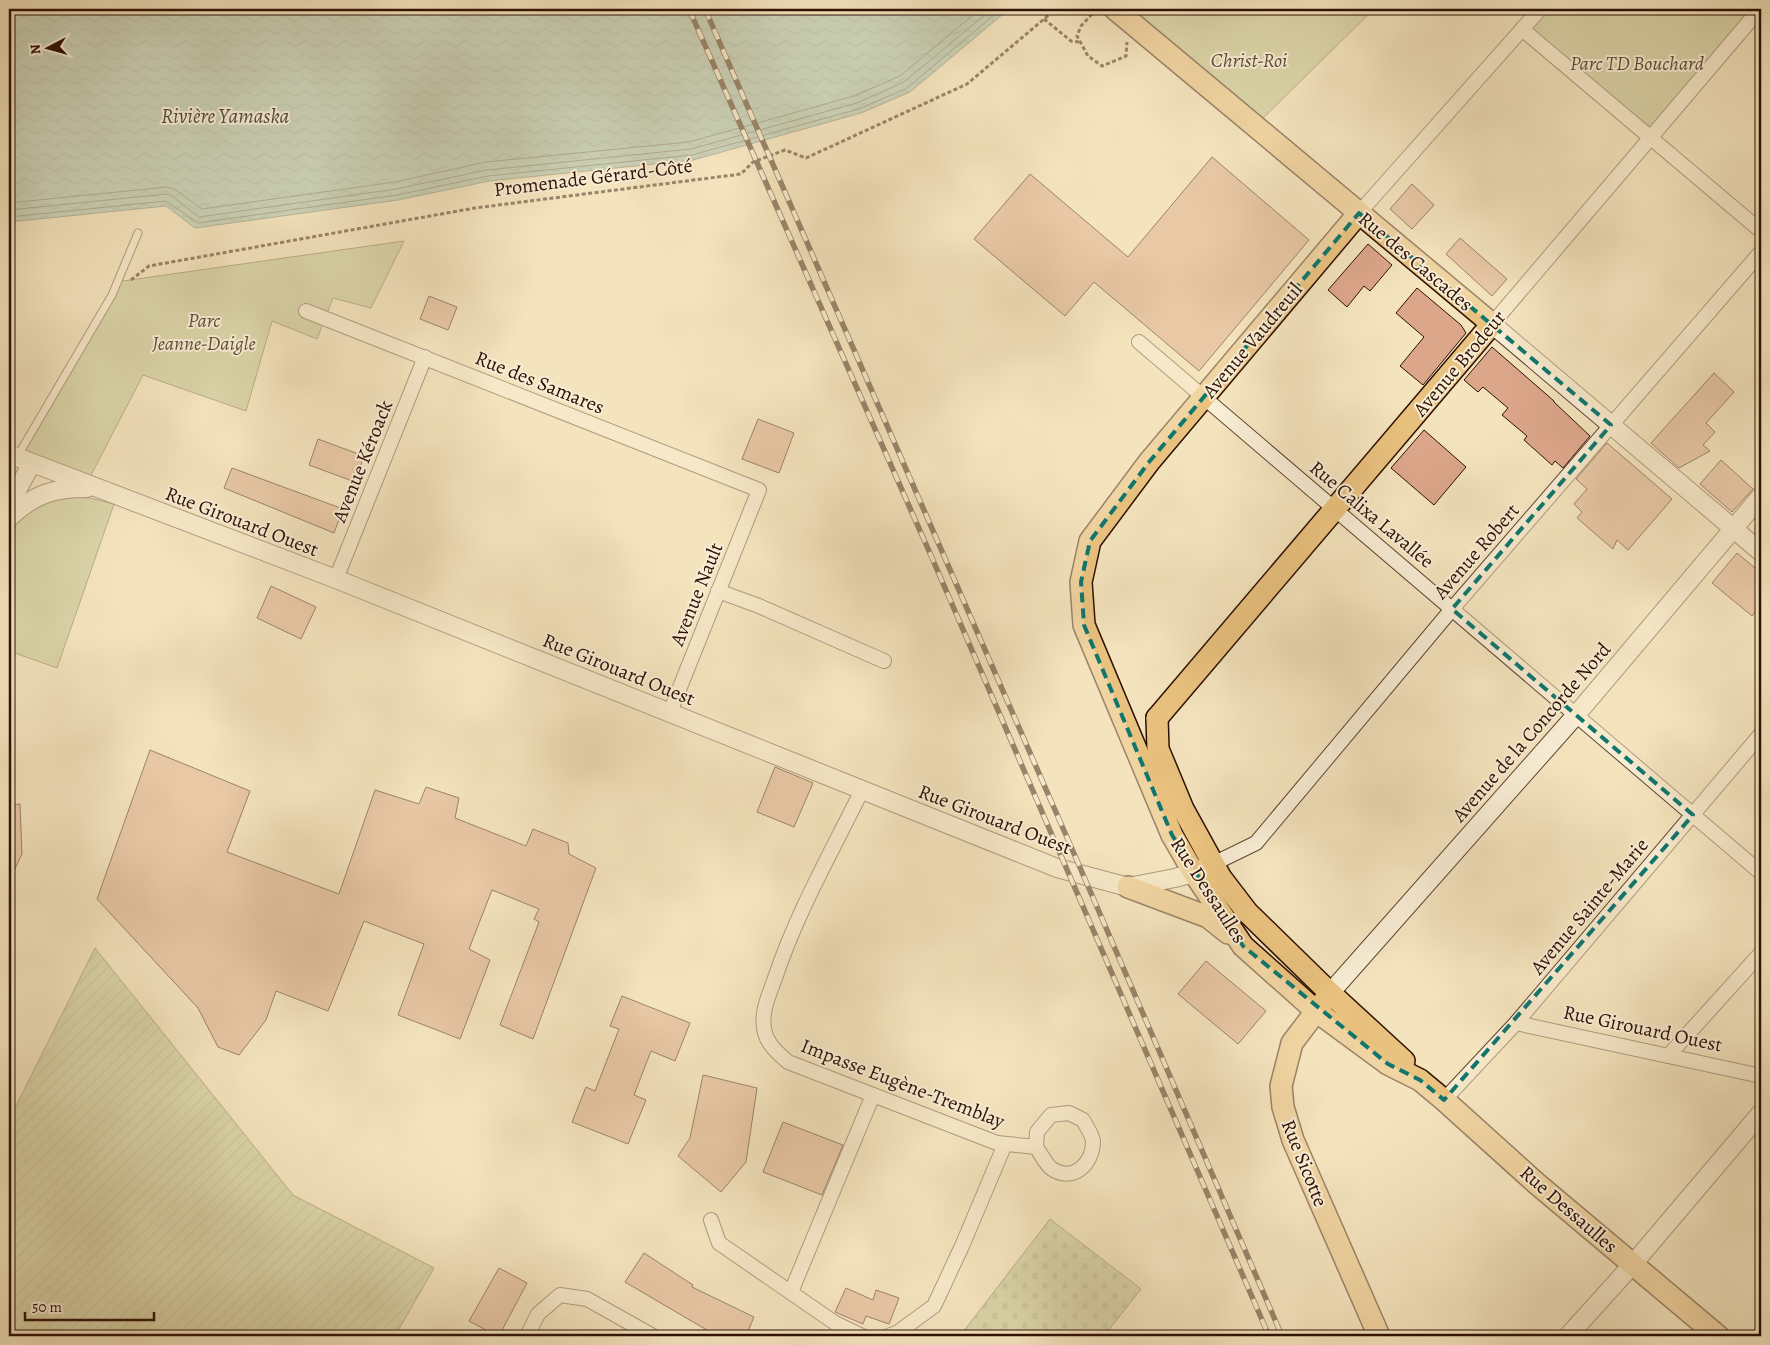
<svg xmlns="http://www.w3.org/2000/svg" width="1770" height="1345" font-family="Alegreya,serif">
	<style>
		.cemetery { fill: url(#cemetery-stones); stroke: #756a4a }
		.park { fill: #bcc491; stroke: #756a4a }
		.garden { fill: url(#garden-furrows); stroke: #756a4a }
		.water { fill: url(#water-waves); stroke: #70796c }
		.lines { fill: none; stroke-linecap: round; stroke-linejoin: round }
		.shore { stroke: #65685b; stroke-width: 1 }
		.building { fill: #dca68a; stroke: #2e1004 }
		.service-casing { stroke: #604532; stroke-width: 9 }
		.minor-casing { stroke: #604532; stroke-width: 16 }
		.tertiary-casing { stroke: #604532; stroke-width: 20 }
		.primary-casing { stroke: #2e1004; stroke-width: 24 }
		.path { stroke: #2e1004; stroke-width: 3; stroke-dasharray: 4 2.5; stroke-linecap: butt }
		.service { stroke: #f8edd5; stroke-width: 7 }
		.minor { stroke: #f8edd5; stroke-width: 14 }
		.tertiary { stroke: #f8edd5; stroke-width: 18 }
		.primary { stroke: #eac27f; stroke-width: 21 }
		.rail-casing { stroke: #2e1004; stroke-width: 5.5 }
		.rail { stroke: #f8edd5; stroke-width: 4; stroke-dasharray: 11; stroke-linecap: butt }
		.marked { fill: none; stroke: #0f766e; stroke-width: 4; stroke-dasharray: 10 6; stroke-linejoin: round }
		.labels { text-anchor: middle; stroke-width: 4; stroke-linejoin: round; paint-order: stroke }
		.park-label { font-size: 20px; font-style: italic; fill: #604f35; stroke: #f8edd5 }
		.street-label { font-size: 20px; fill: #2e1004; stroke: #f8edd5 }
		.water-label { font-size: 21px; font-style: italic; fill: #544d41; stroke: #f8edd5 }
	</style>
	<defs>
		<pattern id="cemetery-stones" width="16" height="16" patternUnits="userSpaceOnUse" patternTransform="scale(1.25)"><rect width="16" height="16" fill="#bcc491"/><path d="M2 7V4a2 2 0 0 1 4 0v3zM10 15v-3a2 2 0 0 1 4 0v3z" fill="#a2a77b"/></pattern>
		<pattern id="garden-furrows" width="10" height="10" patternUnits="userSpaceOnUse" patternTransform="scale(1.25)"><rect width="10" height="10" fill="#bcc491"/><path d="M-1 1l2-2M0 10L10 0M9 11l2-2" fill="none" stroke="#a2a77b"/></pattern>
		<pattern id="water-waves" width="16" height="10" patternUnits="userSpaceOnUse" patternTransform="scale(1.25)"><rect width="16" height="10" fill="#9cbfb2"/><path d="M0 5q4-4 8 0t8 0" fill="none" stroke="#87a397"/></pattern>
	</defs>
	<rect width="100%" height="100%" fill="#f4e4be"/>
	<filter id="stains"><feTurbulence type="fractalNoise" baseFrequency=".004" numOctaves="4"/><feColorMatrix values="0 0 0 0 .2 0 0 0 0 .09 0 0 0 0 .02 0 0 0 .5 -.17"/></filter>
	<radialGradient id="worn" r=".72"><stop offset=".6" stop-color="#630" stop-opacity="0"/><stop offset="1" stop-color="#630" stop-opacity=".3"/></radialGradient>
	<!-- cemetery -->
	<path class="cemetery" d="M1050 1219 1141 1289 1104 1336H960Z"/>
	<!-- park -->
	<g class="park">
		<path d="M1107 9H1374L1252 129Z"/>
		<path d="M1539 9H1755L1644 139 1519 33Z"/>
		<path d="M404 241 371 308 333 298 317 339 272 321 246 411 143 375 89 479 19 454 116 282Z"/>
		<path d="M69 497 91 498 114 504 57 668 9 651V531L24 511 43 499Z"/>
	</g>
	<!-- garden -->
	<path class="garden" d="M95 948 293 1195 434 1268 395 1336H9V1120Z"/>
	<!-- water -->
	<path class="water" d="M9 9H1009L910 92 861 113 693 160 489 181 398 200 195 228 166 206 9 222Z"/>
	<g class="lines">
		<!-- shore -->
		<g class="shore">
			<path d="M9 203 167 187 176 190 202 209 395 182 486 162 689 142 854 96 900 76 980 9"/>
			<path d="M9 210 167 194 173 197 199 217 396 189 487 170 691 149 857 103 904 82 992 9"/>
			<path d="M9 217 166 201 198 223 397 195 488 176 692 155 859 109 907 88 1001 9"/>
		</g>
	</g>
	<!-- building -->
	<g class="building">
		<path d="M1212 157 1309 240 1199 371 1094 282 1065 316 974 239 1030 174 1128 257Z"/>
		<path d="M1412 184 1434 205 1412 229 1390 209Z"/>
		<path d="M1460 238 1507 279 1492 296 1446 254Z"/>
		<path d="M1368 244 1392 265 1370 291 1364 286 1347 307 1328 290Z"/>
		<path d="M1417 288 1461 325 1466 333 1423 385 1400 366 1424 337 1396 313Z"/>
		<path d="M429 296 457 307 448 330 420 319Z"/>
		<path d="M1492 347 1554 401V402L1590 436 1563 468 1555 461 1552 465 1524 440 1527 436 1502 415 1508 408 1483 387 1478 392 1464 380Z"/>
		<path d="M1714 373 1734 392 1706 423 1715 432 1703 445 1710 451 1679 468 1651 443Z"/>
		<path d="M758 419 794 433 779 473 742 459Z"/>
		<path d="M1424 430 1466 467 1434 505 1391 468Z"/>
		<path d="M318 439 364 456 355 482 309 465Z"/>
		<path d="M1607 443 1672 499 1628 550 1617 540 1613 549 1577 518 1582 512 1574 504 1587 489 1576 479Z"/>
		<path d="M1721 460 1753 489 1732 512 1700 484Z"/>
		<path d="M232 468 343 509 334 533 224 488Z"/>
		<path d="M1737 553 1761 573V605L1752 616 1712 583Z"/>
		<path d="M271 586 316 607 301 639 257 618Z"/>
		<path d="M150 750 250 791 227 852 339 894 375 790 419 804 426 787 459 798 455 818 526 846 533 829 568 843 569 854 596 868 533 1039 500 1025 539 922 534 919 539 909 492 890 469 949 490 960 460 1039 398 1015 424 944 364 921 328 1011 276 991 266 1020 239 1055 218 1047 198 1008 97 899Z"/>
		<path d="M775 767 813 783 794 827 757 812Z"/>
		<path d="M20 804 22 854 9 881V805Z"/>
		<path d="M1206 961 1266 1011 1238 1044 1178 994Z"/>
		<path d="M622 996 690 1023 675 1061 651 1051 634 1095 646 1100 628 1144 572 1122 586 1087 595 1091 619 1029 610 1026Z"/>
		<path d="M703 1075 757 1088 746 1162 721 1192 678 1156 690 1138Z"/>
		<path d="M783 1122 843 1145 822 1195 763 1172Z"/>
		<path d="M644 1253 693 1285 692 1287 754 1317 746 1336H717L625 1282Z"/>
		<path d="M499 1268 527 1283 499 1336H497L469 1321Z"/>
		<path d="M846 1288 873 1300 876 1290 899 1298 889 1324 866 1316 863 1324 835 1312Z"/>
	</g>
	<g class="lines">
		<defs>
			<path id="service" d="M17 457 112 295 138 233"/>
			<g id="minor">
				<path d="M1522 29 1761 231"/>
				<path d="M1359 213 1540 9"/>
				<path d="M306 311 759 490 670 712"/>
				<path d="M1492 324 1760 9"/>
				<path d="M1139 342 1761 873"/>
				<path d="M336 579 425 357"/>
				<path d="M718 591 759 606 884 661"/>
				<path d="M862 790C831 853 796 914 774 981 768 997 760 1015 765 1033 768 1045 779 1054 788 1062L997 1143 1036 1147C1041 1154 1046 1165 1052 1169 1074 1183 1093 1163 1093 1141 1092 1134 1086 1126 1083 1120L1069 1113 1051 1115 1037 1132 1036 1147"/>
				<path d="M1213 864 1256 843 1452 609 1761 252"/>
				<path d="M1516 1023 1761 1076"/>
				<path d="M1668 1056 1761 953"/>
				<path d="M1444 1100 1516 1023 1761 734"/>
				<path d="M711 1220 719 1243 835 1323 862 1336"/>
				<path d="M791 1292 873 1095"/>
				<path d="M527 1336 538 1314 560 1295 587 1299 653 1336"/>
				<path d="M888 1336 897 1333 934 1306 962 1246 1005 1144"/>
			</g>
			<g id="tertiary">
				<path d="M1492 324 1761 552"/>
				<path d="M9 454 336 579 1057 868 1128 887 1175 878 1194 873 1204 868"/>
				<path d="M9 505 32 463"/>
				<path d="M9 518C34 494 53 488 87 488"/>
				<path d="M1330 993 1576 715 1761 496"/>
				<path d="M1568 1336 1633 1264 1761 1113"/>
			</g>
			<g id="primary">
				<path d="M1115 9 1492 324 1157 718"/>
				<path d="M1359 213 1149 462 1090 541 1081 582 1084 625 1172 835 1194 873 1243 946 1316 1011 1388 1064 1420 1080 1444 1100 1536 1183 1718 1336"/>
				<path d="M1157 718 1158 749 1183 809 1221 878 1247 912 1330 993 1404 1061"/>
				<path d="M1128 887 1208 917 1228 933"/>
				<path d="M1324 1001 1292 1043 1281 1086 1283 1107 1293 1140 1379 1336"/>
			</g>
		</defs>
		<!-- service casing -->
		<use href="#service" class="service-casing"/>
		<!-- minor casing -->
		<use href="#minor" class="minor-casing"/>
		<!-- tertiary casing -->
		<use href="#tertiary" class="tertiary-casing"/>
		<!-- primary casing -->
		<use href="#primary" class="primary-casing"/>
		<!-- path -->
		<g class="path">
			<path d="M1092 14 1081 26 1077 36 1088 56 1102 66 1126 56 1127 42"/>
			<path d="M1044 19 1071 41 1079 42"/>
			<path d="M131 280 149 266 475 208 741 174 753 162 785 150 806 158 967 84 1056 9"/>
		</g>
		<!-- service -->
		<use href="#service" class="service"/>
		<!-- minor -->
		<use href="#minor" class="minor"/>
		<!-- tertiary -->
		<use href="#tertiary" class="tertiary"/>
		<!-- primary -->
		<use href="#primary" class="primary"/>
		<defs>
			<g id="rail">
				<path d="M689 9 929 551 1269 1336"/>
				<path d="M705 9 1069 842 1282 1336"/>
			</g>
		</defs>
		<!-- rail casing -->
		<use href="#rail" class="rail-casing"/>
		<!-- rail -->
		<use href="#rail" class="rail"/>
	</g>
	<!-- marked area -->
	<path d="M0 0H1770V1345H0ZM1359 213 1611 425 1452 609 1693 815 1444 1100 1420 1080 1388 1064 1243 946 1172 835 1084 625 1081 582 1090 541 1149 462Z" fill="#f4e4be" fill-opacity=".55" fill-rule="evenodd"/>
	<path class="marked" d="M1359 213 1611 425 1452 609 1693 815 1444 1100 1420 1080 1388 1064 1243 946 1172 835 1084 625 1081 582 1090 541 1149 462Z"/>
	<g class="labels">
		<!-- park labels -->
		<g class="park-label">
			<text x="1249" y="67">Christ-Roi</text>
			<text x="1637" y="70">Parc TD Bouchard</text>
			<text x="204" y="327">Parc<tspan x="204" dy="23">Jeanne-Daigle</tspan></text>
		</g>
		<!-- street labels -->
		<g class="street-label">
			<text transform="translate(593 177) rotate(-7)" y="7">Promenade Gérard-Côté</text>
			<text transform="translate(1416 261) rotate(40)" y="7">Rue des Cascades</text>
			<text transform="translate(1252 340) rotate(-50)" y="7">Avenue Vaudreuil</text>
			<text transform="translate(1459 363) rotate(-50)" y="7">Avenue Brodeur</text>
			<text transform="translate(540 382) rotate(22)" y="7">Rue des Samares</text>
			<text transform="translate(362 461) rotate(-68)" y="7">Avenue Kéroack</text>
			<text transform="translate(1372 514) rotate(40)" y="7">Rue Calixa Lavallée</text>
			<text transform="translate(242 521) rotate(21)" y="7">Rue Girouard Ouest</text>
			<text transform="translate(1476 551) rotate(-49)" y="7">Avenue Robert</text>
			<text transform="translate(696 594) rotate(-68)" y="7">Avenue Nault</text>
			<text transform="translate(619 669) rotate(22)" y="7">Rue Girouard Ouest</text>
			<text transform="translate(1531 732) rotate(-49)" y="7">Avenue de la Concorde Nord</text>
			<text transform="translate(995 819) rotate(21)" y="7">Rue Girouard Ouest</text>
			<text transform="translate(1209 890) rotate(57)" y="7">Rue Dessaulles</text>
			<text transform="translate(1589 906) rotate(-50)" y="7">Avenue Sainte-Marie</text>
			<text transform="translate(1643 1028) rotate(12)" y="7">Rue Girouard Ouest</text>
			<text transform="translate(903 1083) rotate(21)" y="7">Impasse Eugène-Tremblay</text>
			<text transform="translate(1305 1163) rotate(68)" y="7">Rue Sicotte</text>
			<text transform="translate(1569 1209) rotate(41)" y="7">Rue Dessaulles</text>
		</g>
		<!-- water labels -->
		<g class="water-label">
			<text x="225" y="123">Rivière Yamaska</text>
		</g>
	</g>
	<!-- margin -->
	<rect width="1770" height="1345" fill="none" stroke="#f4e4be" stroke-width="30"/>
	<rect x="10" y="10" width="1750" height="1325" fill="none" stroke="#2e1004" stroke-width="2.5"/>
	<rect x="15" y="15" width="1740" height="1315" fill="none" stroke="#2e1004"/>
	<!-- north arrow -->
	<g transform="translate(48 48) rotate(264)" stroke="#f8edd5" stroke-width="4" paint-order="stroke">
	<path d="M0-4L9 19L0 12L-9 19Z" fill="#2e1004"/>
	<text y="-8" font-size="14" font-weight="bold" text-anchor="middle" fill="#2e1004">N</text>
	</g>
	<!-- scale -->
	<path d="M25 1312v8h129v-8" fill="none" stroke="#2e1004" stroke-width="2.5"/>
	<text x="32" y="1312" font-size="15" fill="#2e1004" stroke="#f8edd5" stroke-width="4" paint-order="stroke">50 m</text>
	<rect width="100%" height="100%" filter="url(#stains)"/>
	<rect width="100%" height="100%" fill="url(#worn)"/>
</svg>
